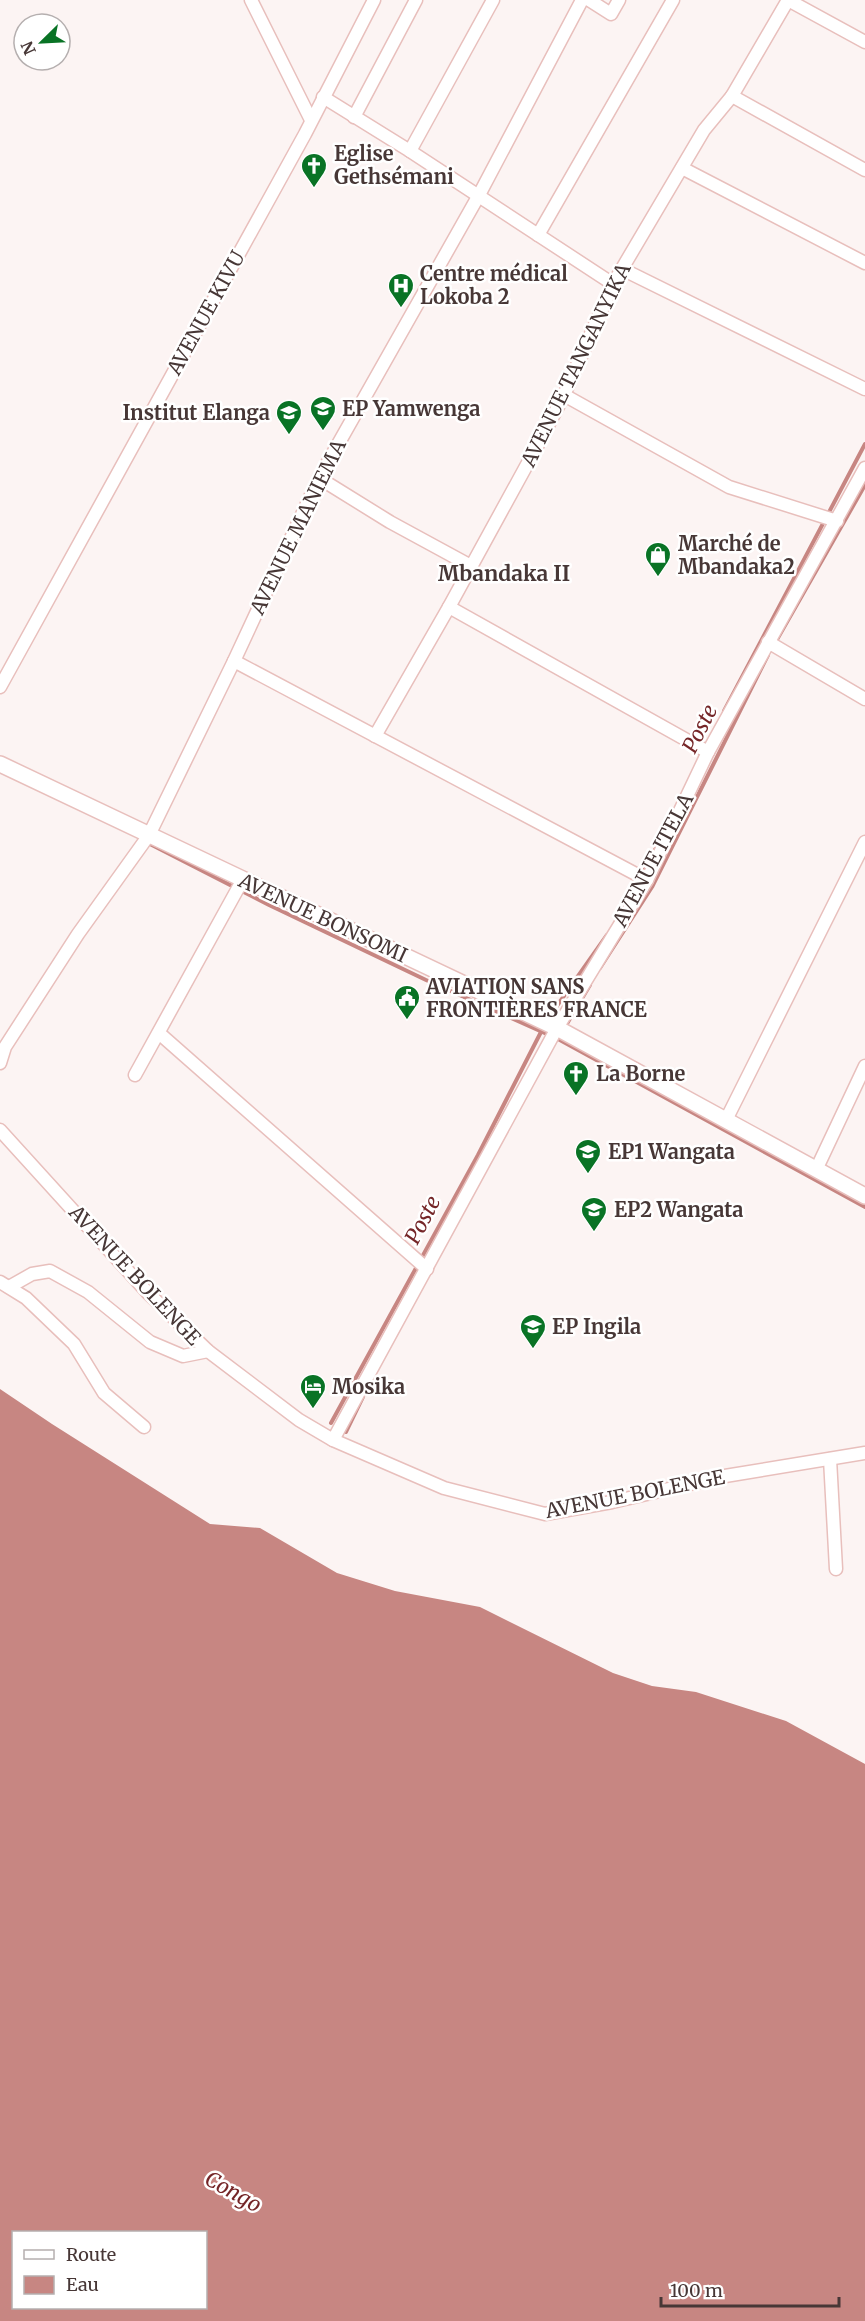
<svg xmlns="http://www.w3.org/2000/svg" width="865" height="2321" font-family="Merriweather,serif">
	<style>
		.water { fill: #c78682; fill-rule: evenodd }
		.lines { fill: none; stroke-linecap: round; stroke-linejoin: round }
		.stream { stroke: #c78682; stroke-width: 4 }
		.minor-casing { stroke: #e8bfbc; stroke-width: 15 }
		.major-casing { stroke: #e8bfbc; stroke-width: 18 }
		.minor { stroke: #fff; stroke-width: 12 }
		.major { stroke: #fff; stroke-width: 15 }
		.labels { text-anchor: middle; stroke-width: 5; stroke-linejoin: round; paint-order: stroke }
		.poi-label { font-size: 20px; font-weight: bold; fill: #473736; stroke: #fff; text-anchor: start }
		.street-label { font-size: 20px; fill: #473736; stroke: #fff }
		.neighbourhood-label { font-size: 21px; font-weight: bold; fill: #473736; stroke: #fff }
		.water-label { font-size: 21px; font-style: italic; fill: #752628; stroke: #fff }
	</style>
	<rect width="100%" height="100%" fill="#fcf4f3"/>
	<!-- water -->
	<path class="water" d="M0 1389 52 1424 210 1524 260 1528 337 1573 395 1591 480 1607 613 1673 652 1686 696 1692 786 1721 865 1764V2321H0ZM14 2232H206V2308H14Z"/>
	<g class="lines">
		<!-- stream -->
		<g class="stream">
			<path d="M775 643 865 485"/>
			<path d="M724 711 865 444"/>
			<path d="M146 842 269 905 426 980 558 1039 865 1207"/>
			<path d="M634 891 662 836"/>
			<path d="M600 968 652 887 768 655"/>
			<path d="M547 1020 607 935"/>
			<path d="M565 1027 590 985"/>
			<path d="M331 1423 478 1155 542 1030"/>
			<path d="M346 1432 363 1397"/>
		</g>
		<defs>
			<g id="minor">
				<path d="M251 0 311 120"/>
				<path d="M589 0 611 14 619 0"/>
				<path d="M788 0 865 42"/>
				<path d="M732 96 865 170"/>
				<path d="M323 97 410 151 613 284"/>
				<path d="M354 117 416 0"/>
				<path d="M410 151 493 0"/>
				<path d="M682 168 865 263"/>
				<path d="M538 235 673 0"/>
				<path d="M622 269 865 389"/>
				<path d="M564 395 729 487 837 521"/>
				<path d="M319 478 390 522 471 566"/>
				<path d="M449 607 708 752"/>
				<path d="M768 642 865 699"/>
				<path d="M234 661 647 880"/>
				<path d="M0 687 305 134 374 0"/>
				<path d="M375 736 449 607 541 439 564 395 613 284 704 130 732 96 788 0"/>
				<path d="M160 1034 427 1269"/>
				<path d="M0 1063 5 1047 78 934 149 835 234 661 319 478 479 195 582 0"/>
				<path d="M135 1075 242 881"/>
				<path d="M726 1120 865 842"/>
				<path d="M0 1130 147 1292 208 1351 299 1420 333 1440 444 1488 545 1514 612 1502 725 1476 865 1453"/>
				<path d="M816 1170 865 1066"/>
				<path d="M0 1282 26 1298 74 1344 104 1393 144 1427"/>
				<path d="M9 1287 32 1274 50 1271 88 1292 150 1342 183 1356 208 1351"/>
				<path d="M333 1440 557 1028 647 880 708 752 865 468"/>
				<path d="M830 1459 836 1569"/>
			</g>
			<path id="major" d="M0 764 557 1028 865 1196"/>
		</defs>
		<!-- minor casing -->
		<use href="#minor" class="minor-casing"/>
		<!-- major casing -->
		<use href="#major" class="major-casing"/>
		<!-- minor -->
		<use href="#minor" class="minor"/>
		<!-- major -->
		<use href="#major" class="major"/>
	</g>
	<!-- icons -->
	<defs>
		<symbol id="church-pin" viewBox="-11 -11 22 30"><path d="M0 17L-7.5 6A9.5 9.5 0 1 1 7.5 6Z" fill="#097325" stroke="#fff"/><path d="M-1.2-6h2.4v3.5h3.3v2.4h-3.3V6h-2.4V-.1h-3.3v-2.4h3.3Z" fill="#fff"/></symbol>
		<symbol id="hospital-pin" viewBox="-11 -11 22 30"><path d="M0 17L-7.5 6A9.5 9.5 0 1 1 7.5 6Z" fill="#097325" stroke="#fff"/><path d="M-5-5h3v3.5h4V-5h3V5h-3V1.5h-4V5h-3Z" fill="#fff"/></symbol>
		<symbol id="school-pin" viewBox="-11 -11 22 30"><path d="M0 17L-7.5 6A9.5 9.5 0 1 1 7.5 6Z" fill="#097325" stroke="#fff"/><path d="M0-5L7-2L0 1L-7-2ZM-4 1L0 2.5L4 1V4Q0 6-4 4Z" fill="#fff"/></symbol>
		<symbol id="shop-pin" viewBox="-11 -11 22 30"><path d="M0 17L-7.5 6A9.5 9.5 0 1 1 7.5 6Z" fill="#097325" stroke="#fff"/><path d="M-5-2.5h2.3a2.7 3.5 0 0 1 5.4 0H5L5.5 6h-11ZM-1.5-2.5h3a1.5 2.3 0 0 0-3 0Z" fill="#fff"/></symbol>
		<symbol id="civic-pin" viewBox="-11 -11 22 30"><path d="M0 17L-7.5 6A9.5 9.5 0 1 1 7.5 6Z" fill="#097325" stroke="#fff"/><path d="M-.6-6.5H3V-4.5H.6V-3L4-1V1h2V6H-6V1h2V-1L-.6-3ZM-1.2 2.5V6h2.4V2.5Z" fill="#fff"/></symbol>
		<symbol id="hotel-pin" viewBox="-11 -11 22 30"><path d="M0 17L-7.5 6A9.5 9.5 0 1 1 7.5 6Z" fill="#097325" stroke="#fff"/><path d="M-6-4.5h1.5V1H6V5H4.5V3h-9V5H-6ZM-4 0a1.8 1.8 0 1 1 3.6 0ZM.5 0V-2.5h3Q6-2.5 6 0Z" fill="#fff"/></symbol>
	</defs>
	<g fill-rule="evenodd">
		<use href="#church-pin" x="299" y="151" width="30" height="40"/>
		<use href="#hospital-pin" x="386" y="271" width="30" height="40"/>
		<use href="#school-pin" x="308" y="394" width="30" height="40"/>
		<use href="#school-pin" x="274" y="398" width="30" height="40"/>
		<use href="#shop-pin" x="643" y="540" width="30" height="40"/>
		<use href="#civic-pin" x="392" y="983" width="30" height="40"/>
		<use href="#church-pin" x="561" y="1059" width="30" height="40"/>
		<use href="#school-pin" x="573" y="1137" width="30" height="40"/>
		<use href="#school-pin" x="579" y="1195" width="30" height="40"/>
		<use href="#school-pin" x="518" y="1312" width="30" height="40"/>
		<use href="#hotel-pin" x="298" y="1372" width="30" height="40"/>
	</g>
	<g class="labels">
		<!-- poi labels -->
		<g class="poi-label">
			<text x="334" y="161">Eglise<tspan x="334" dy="23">Gethsémani</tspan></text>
			<text x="420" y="281">Centre médical<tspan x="420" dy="23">Lokoba 2</tspan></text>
			<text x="342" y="416">EP Yamwenga</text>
			<text x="270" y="420" text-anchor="end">Institut Elanga</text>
			<text x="678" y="551">Marché de<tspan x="678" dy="23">Mbandaka2</tspan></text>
			<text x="426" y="994">AVIATION SANS<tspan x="426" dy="23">FRONTIÈRES FRANCE</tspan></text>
			<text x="596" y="1081">La Borne</text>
			<text x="608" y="1159">EP1 Wangata</text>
			<text x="614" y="1217">EP2 Wangata</text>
			<text x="552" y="1334">EP Ingila</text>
			<text x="332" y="1394">Mosika</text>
		</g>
		<!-- street labels -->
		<g class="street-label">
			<text transform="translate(206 313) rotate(-61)" y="7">AVENUE KIVU</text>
			<text transform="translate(576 365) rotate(-64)" y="7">AVENUE TANGANYIKA</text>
			<text transform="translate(298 527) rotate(-64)" y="7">AVENUE MANIEMA</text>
			<text transform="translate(653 860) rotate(-62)" y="7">AVENUE ITELA</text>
			<text transform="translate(323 918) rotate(25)" y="7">AVENUE BONSOMI</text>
			<text transform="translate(135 1275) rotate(47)" y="7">AVENUE BOLENGE</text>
			<text transform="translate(635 1494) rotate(-11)" y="7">AVENUE BOLENGE</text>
		</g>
		<!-- neighbourhood labels -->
		<g class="neighbourhood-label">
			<text x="504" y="581">Mbandaka II</text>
		</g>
		<!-- water labels -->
		<g class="water-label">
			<text transform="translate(700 729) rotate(-63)" y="7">Poste</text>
			<text transform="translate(423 1220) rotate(-62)" y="7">Poste</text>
			<text transform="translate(233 2192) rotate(29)" y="7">Congo</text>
		</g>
	</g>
	<!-- legend -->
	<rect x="12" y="2231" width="195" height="78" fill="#ffffff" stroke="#b5afaf" stroke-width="1.5"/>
	<rect x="24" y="2250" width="30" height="9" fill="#ffffff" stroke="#b5afaf" stroke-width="1.5"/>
	<text x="66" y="2261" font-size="18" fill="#473736">Route</text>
	<rect x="24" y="2276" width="30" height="18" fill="#c78682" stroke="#b5afaf" stroke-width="1.5"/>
	<text x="66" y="2291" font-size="18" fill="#473736">Eau</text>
	<!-- north arrow -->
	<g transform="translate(42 42) rotate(246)"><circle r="28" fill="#ffffff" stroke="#b5afaf" stroke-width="1.5"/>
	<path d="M0-4.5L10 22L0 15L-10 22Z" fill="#097325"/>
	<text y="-9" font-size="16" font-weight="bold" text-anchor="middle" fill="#473736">N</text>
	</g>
	<!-- scale -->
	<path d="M661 2297v9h178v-9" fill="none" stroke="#473736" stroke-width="3"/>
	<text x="670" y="2297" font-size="18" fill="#473736" stroke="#ffffff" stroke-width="4.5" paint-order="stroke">100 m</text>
</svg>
